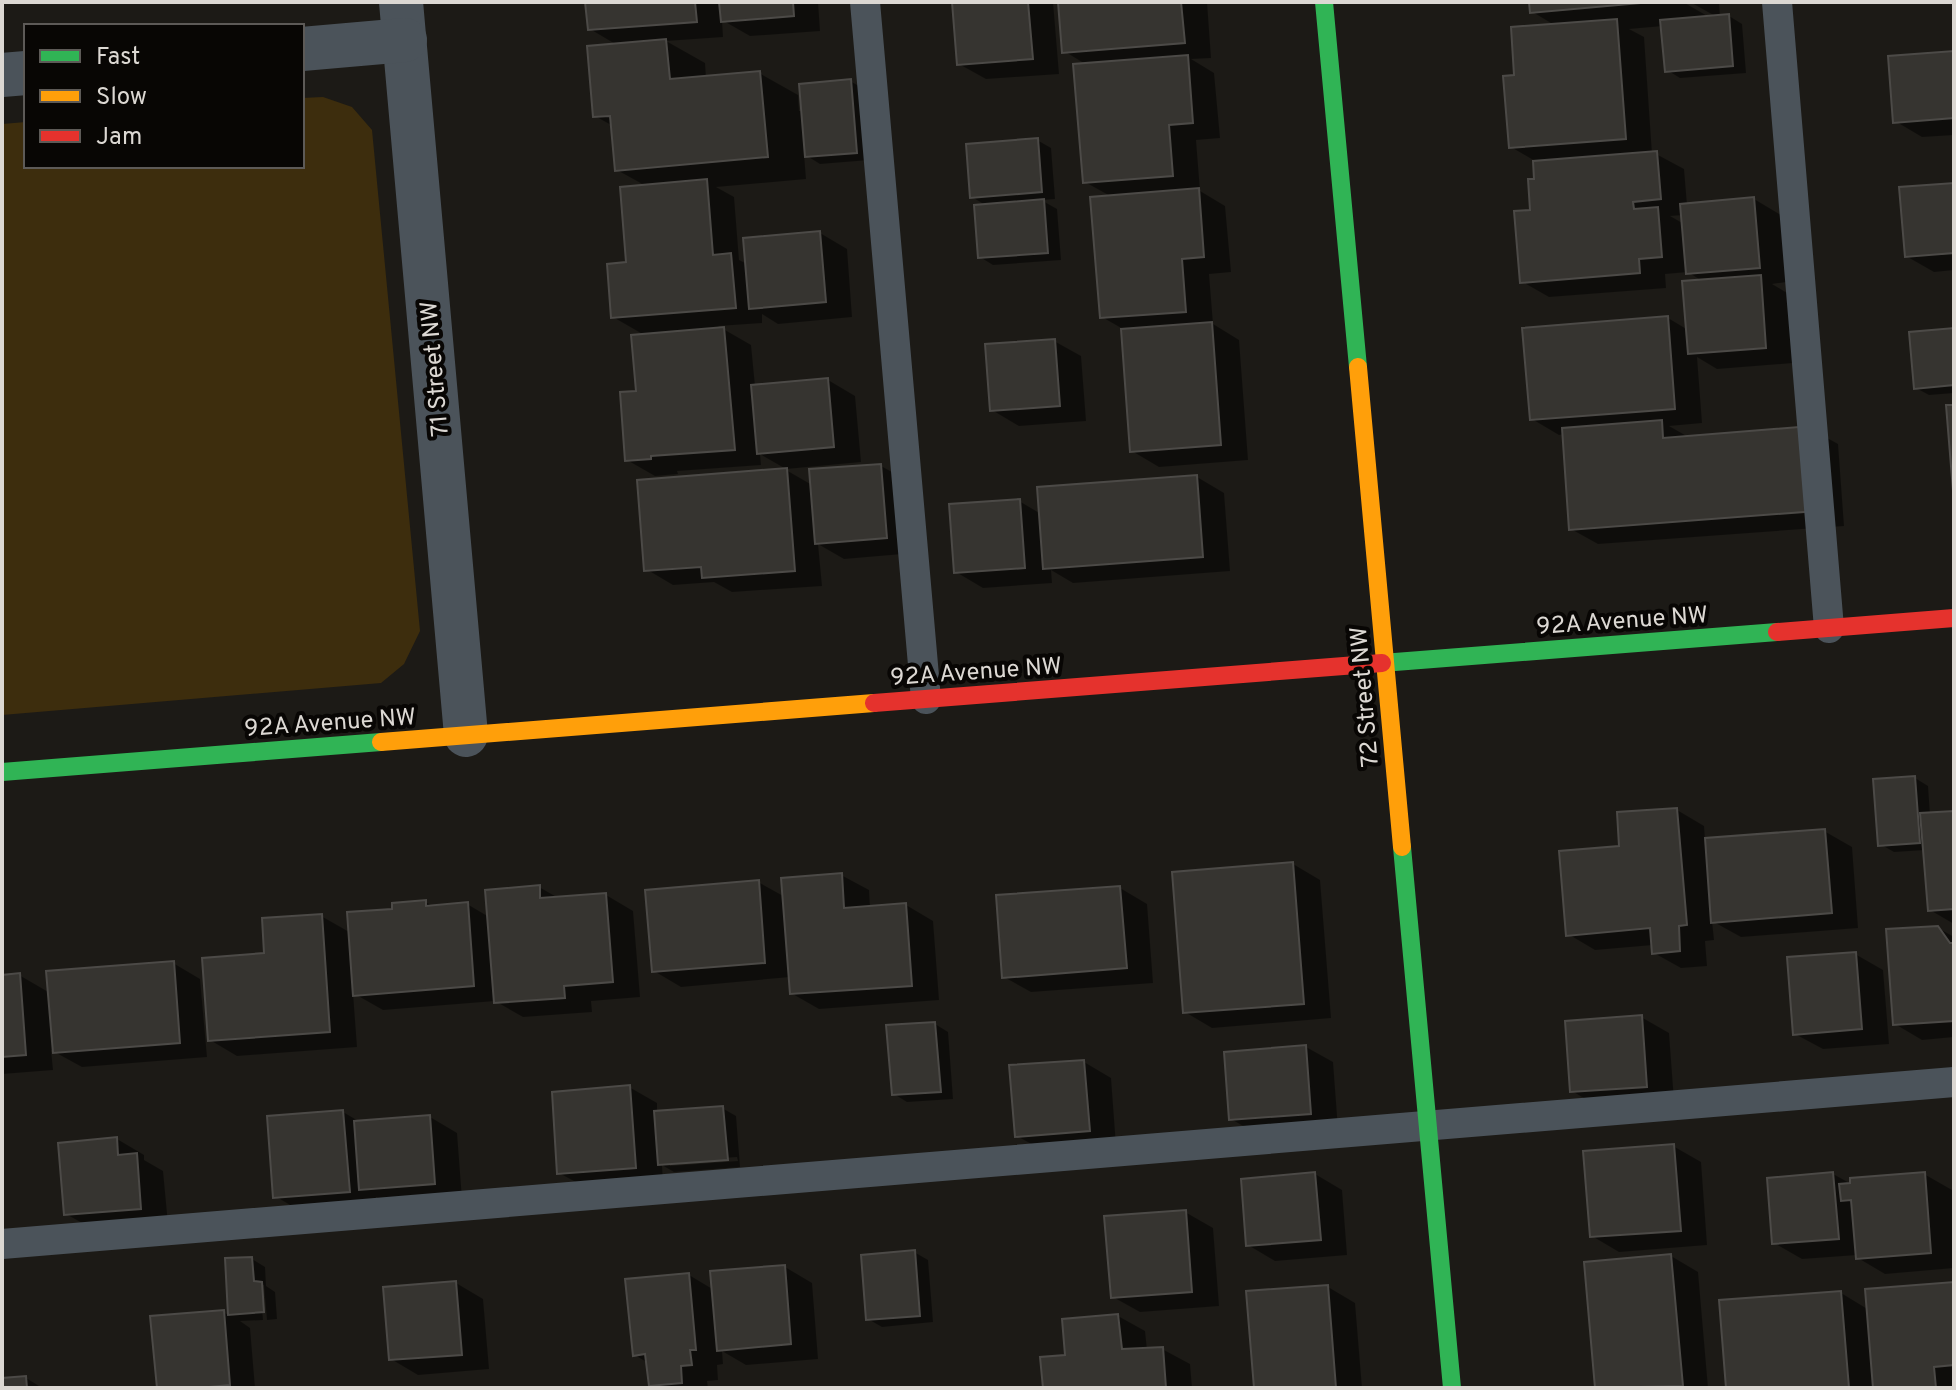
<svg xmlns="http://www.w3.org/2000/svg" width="1956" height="1390" font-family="Overpass,sans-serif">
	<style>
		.green { fill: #3d2d0d }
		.shadow { fill: #0007; fill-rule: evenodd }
		.building { fill: #363430; stroke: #4c4a47; stroke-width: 2 }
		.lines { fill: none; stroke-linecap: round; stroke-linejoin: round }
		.lane { stroke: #4b535a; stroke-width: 30 }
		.street { stroke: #4b535a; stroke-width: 44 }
		.fast { stroke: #30b455; stroke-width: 18 }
		.slow { stroke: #ff9f0a; stroke-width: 18 }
		.jam { stroke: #e5322d; stroke-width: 18 }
		.labels { text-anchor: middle; stroke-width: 8; stroke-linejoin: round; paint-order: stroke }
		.street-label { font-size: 24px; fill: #dcd8d3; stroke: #080604 }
	</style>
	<rect width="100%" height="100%" fill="#1c1a16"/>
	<!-- green -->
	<path class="green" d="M323 97 352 107 372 130 420 631 404 664 381 683 2 715V124L26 122V166H302V98Z"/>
	<!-- shadow -->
	<g class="shadow">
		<path d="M587 2H818L820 31 750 36 722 20 723 37 666 41 705 63 706 78 759 73 798 95 799 111H803L850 81 864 89 869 160 820 164 804 154 806 179 716 187 734 197 739 260 747 264 820 233 847 249 852 317 778 324 762 314V323L718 326 751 345 755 386 828 380 855 396 861 462 786 469 760 454 761 465 677 471 678 474 655 476 627 460 646 336 613 317 629 264 646 186 617 170 613 126 595 116 617 45 590 29Z"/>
		<path d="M954 2H1053L1059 74 986 79 959 64Z"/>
		<path d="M1060 2H1207L1211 58 1191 59 1214 73 1220 138 1196 140 1200 191 1225 206 1231 272 1209 274 1213 324 1239 340 1248 460 1159 467 1132 451 1123 329 1102 317 1112 197 1085 182 1087 65 1064 51Z"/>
		<path d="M1531 2H1683L1709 17H1717L1690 2H1719L1720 17 1729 16 1742 24 1746 73 1680 78 1667 70 1663 26 1629 29 1644 37 1652 154H1656L1684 169 1687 205 1754 199 1781 215 1786 282 1772 284 1787 293 1793 363 1717 369 1697 357 1702 423 1669 426 1690 438 1811 429 1838 444 1844 526 1598 544 1571 529 1564 434 1559 435 1532 419 1668 318 1688 330 1702 281 1688 272 1665 274 1666 288 1549 297 1521 281 1536 180 1535 161 1511 147 1516 76 1556 26 1531 11ZM1683 215 1684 224 1670 216Z"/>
		<path d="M1954 53V135L1922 137 1895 121Z"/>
		<path d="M1037 140 1051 148 1055 199 1041 200 1057 209 1061 260 993 265 980 257 987 206 972 197Z"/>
		<path d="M1954 185V270L1934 272 1906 256Z"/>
		<path d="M1954 330V393L1929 395 1916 388Z"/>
		<path d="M1054 341 1081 356 1086 421 1019 426 992 410Z"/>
		<path d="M881 466 908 481 914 553 844 559 818 544 822 586 732 592 714 582 673 585 646 569 786 470 812 485Z"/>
		<path d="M1197 477 1224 493 1230 571 1073 583 1051 570 1052 583 983 588 956 572 1019 501 1041 514Z"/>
		<path d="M1915 778 1928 786 1930 815 1954 813V924L1930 910 1925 850 1894 852 1880 844Z"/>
		<path d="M1677 810 1704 826 1705 840 1824 831 1852 847 1858 928 1741 937 1712 921 1714 940 1705 941 1707 966 1681 968 1654 953 1653 945 1595 950 1568 934 1621 848Z"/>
		<path d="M1293 864 1320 880 1331 1018 1212 1028 1185 1012Z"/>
		<path d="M841 875 869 890 870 908 906 905 933 921 939 1000 819 1009 791 993 790 977 681 987 654 971 758 882 785 897Z"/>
		<path d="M539 887 560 899 606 895 633 911 640 997 591 1001 592 1012 523 1017 495 1001 383 1010 353 993 357 1047 237 1056 210 1040 266 955 321 916 351 933 395 911 425 902 435 907 467 904 489 917Z"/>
		<path d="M1120 888 1147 904 1153 983 1031 992 1004 977Z"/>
		<path d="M1938 928 1954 937V1037L1922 1040 1895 1024Z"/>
		<path d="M1855 954 1883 970 1889 1044 1823 1049 1795 1034Z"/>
		<path d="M173 963 200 979 207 1057 82 1067 51 1050 53 1070 2 1074V977L19 975 50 993Z"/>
		<path d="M1641 1017 1669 1033 1674 1101 1599 1107 1572 1091Z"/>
		<path d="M935 1024 948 1032 953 1099 907 1102 894 1094Z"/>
		<path d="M1306 1047 1333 1062 1338 1129 1259 1135 1231 1119Z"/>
		<path d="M1084 1062 1111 1078 1116 1146 1044 1151 1017 1136Z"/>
		<path d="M629 1087 657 1103V1113L722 1108 736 1116 740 1167 674 1172 662 1165 663 1183 587 1188 559 1173ZM737 1157 738 1161 670 1166V1162Z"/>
		<path d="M343 1112 360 1122 430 1117 457 1133 462 1199 389 1205 376 1197V1207L302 1212 275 1196Z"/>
		<path d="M117 1139 144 1155V1160L163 1171 168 1224 93 1229 66 1214Z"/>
		<path d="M1673 1146 1701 1162 1707 1245 1619 1252 1592 1236Z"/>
		<path d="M1315 1174 1342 1190 1347 1255 1275 1261 1248 1245Z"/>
		<path d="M1833 1174 1853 1185 1924 1174 1952 1190 1954 1221V1268L1885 1274 1858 1258 1857 1255 1802 1259 1774 1243Z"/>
		<path d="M1185 1212 1213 1228 1219 1306 1140 1312 1113 1297Z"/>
		<path d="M914 1252 928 1260 933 1322 882 1327 868 1319Z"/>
		<path d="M1671 1256 1698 1272 1708 1388H1597L1587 1263Z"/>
		<path d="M252 1259 265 1267 266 1286 275 1292 277 1319 267 1320 264 1285H260L263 1320 240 1321 250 1328 255 1388H159L223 1312 230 1316 227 1260Z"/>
		<path d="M785 1267 812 1283 818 1359 746 1365 722 1351 723 1364 717 1365 718 1380 707 1381 708 1388H657L651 1384 648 1363 635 1355 689 1275 714 1290Z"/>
		<path d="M456 1283 483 1299 489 1369 418 1375 391 1359Z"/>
		<path d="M1954 1284V1388H1728L1841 1293 1869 1310Z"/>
		<path d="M1328 1287 1355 1303 1362 1388H1256Z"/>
		<path d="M1118 1316 1145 1331 1147 1350 1162 1349 1190 1364 1192 1388H1045L1067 1357Z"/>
		<path d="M26 1378 39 1386 40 1388H2V1380Z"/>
	</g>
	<!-- building -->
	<g class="building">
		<path d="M585 2H695L697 22 588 30Z"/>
		<path d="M719 2H793L794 16 721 22Z"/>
		<path d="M952 2H1028L1033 59 957 65Z"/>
		<path d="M1058 2H1181L1185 43 1062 53Z"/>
		<path d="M1529 2H1652L1530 13Z"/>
		<path d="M1729 14 1733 66 1665 72 1660 20Z"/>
		<path d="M1617 19 1626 139 1509 148 1503 76 1514 75 1511 27Z"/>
		<path d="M666 39 670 79 760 71 768 157 615 171 610 116 593 117 587 46Z"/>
		<path d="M1954 51V118L1893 123 1888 56Z"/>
		<path d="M1188 55 1193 123 1169 125 1173 176 1083 183 1073 64Z"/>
		<path d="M851 79 857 153 805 157 799 84Z"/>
		<path d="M1038 138 1042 192 970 198 966 144Z"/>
		<path d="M1657 151 1661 199 1633 202 1634 209 1658 207 1662 257 1639 259 1640 273 1520 283 1514 211 1530 210 1528 179H1534L1533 161Z"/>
		<path d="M707 179 713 255 731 253 736 308 611 318 607 264 626 262 620 187Z"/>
		<path d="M1954 183V253L1905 257 1899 187Z"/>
		<path d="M1199 188 1204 257 1182 259 1186 312 1100 318 1090 197Z"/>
		<path d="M1754 197 1760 268 1686 274 1680 204Z"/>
		<path d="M1044 199 1048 253 978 258 974 205Z"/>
		<path d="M820 231 826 302 749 309 743 238Z"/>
		<path d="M1761 275 1766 348 1688 354 1682 281Z"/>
		<path d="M1668 316 1675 409 1530 420 1522 328Z"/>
		<path d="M1212 322 1221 445 1130 452 1121 329Z"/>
		<path d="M724 327 735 450 651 456V459L625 461 620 392 636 391 631 335Z"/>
		<path d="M1954 328V385L1914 389 1909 332Z"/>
		<path d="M1055 339 1060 406 990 411 985 344Z"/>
		<path d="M828 378 834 447 757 454 751 385Z"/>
		<path d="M1946 405H1954V503Z"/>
		<path d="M1662 420 1663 438 1811 426 1817 511 1569 530 1562 428Z"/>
		<path d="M881 464 887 538 815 544 809 469Z"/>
		<path d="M787 468 795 571 702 578 701 567 644 571 637 480Z"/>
		<path d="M1197 475 1203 557 1043 569 1037 487Z"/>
		<path d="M1020 499 1025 568 954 573 949 504Z"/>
		<path d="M1915 776 1920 843 1878 846 1873 779Z"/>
		<path d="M1677 808 1687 925 1679 926 1680 951 1652 954 1650 928 1566 936 1559 851 1619 846 1617 812Z"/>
		<path d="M1954 811V909L1928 911 1920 813Z"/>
		<path d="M1825 829 1832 913 1711 923 1705 838Z"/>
		<path d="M1293 862 1304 1004 1183 1013 1172 872Z"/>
		<path d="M842 873 844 908 906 903 912 986 790 994 781 878Z"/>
		<path d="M759 880 765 963 652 972 645 890Z"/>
		<path d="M540 885V898L606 893 613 982 564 986 565 998 494 1003 485 890Z"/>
		<path d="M1120 886 1127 968 1002 978 996 895Z"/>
		<path d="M426 900V906L468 902 474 986 353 996 347 912 392 909V903Z"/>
		<path d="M322 914 330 1032 208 1041 202 958 264 953 262 918Z"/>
		<path d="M1938 926 1950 943H1954V1021L1893 1025 1886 929Z"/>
		<path d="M1856 952 1862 1029 1793 1035 1787 957Z"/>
		<path d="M174 961 180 1043 53 1053 46 971Z"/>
		<path d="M20 973 26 1055 2 1057V975Z"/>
		<path d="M1642 1015 1647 1087 1570 1092 1565 1021Z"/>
		<path d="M935 1022 941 1092 892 1095 886 1025Z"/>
		<path d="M1306 1045 1311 1114 1229 1120 1224 1052Z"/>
		<path d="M1084 1060 1090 1131 1015 1137 1009 1065Z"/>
		<path d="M630 1085 636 1168 557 1174 552 1092Z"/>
		<path d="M723 1106 728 1160 658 1165 654 1111Z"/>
		<path d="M343 1110 350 1192 273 1198 267 1116Z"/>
		<path d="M430 1115 435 1184 359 1190 354 1121Z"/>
		<path d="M117 1137 118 1155 137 1153 141 1209 64 1215 58 1143Z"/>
		<path d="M1674 1144 1681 1231 1590 1237 1583 1151Z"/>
		<path d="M1315 1172 1321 1240 1246 1246 1241 1179Z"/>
		<path d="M1833 1172 1839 1239 1772 1244 1767 1178Z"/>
		<path d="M1925 1172 1931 1253 1856 1259 1851 1200 1841 1201 1839 1184 1850 1183V1178Z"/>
		<path d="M1186 1210 1192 1292 1111 1298 1104 1216Z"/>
		<path d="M915 1250 920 1316 866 1320 861 1255Z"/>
		<path d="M1671 1254 1683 1386 1595 1388 1584 1262Z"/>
		<path d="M252 1257 254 1281 262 1282 264 1312 228 1315 225 1258Z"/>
		<path d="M785 1265 791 1344 717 1351 710 1271Z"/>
		<path d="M689 1273 696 1350H690L692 1365 681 1366 682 1383 649 1386 645 1354 633 1356 625 1279Z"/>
		<path d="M456 1281 462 1355 389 1360 383 1287Z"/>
		<path d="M1954 1282V1365L1934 1367 1936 1388H1873L1865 1289Z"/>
		<path d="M1328 1285 1336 1388H1254L1246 1291Z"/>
		<path d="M1841 1291 1849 1388H1726L1719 1300Z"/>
		<path d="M224 1310 230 1385 198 1388H157L150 1316Z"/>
		<path d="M1118 1314 1122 1349 1163 1347 1166 1388H1043L1040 1357 1065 1355 1062 1319Z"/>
		<path d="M26 1376 27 1388H2V1378Z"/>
	</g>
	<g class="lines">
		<!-- lane -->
		<g class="lane">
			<path d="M865 2 926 699"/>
			<path d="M1777 2 1829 628"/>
			<path d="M2 1244 1954 1082"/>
		</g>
		<!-- street -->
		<g class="street">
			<path d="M401 2 466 735"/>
			<path d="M302 49 405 40"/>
			<path d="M2 75 26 73"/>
		</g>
		<!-- fast -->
		<g class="fast">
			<path d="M1324 2 1358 367"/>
			<path d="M1382 663 1777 632"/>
			<path d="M2 772 381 742"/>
			<path d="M1402 847 1452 1388"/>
		</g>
		<!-- slow -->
		<g class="slow">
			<path d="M1358 367 1402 847"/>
			<path d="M381 742 874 703"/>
		</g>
		<!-- jam -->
		<g class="jam">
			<path d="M1777 632 1954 618"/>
			<path d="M874 703 1382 663"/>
		</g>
	</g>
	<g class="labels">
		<!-- street labels -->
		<g class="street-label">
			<text transform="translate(434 369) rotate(-95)" y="8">71 Street NW</text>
			<text transform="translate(1622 620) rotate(-4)" y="8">92A Avenue NW</text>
			<text transform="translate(976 671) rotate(-4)" y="8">92A Avenue NW</text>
			<text transform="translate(1364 697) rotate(-95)" y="8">72 Street NW</text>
			<text transform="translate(330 722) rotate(-4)" y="8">92A Avenue NW</text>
		</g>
	</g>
	<!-- border -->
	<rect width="1956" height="1390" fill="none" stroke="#dcd8d3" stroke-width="8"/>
	<!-- legend -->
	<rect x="24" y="24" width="280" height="144" fill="#080604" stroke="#5d5a57" stroke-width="2"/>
	<rect x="40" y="50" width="40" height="12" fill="#30b455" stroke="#5d5a57" stroke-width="2"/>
	<text x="96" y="64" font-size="24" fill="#dcd8d3">Fast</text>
	<rect x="40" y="90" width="40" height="12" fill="#ff9f0a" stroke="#5d5a57" stroke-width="2"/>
	<text x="96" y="104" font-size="24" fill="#dcd8d3">Slow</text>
	<rect x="40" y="130" width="40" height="12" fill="#e5322d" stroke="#5d5a57" stroke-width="2"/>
	<text x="96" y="144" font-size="24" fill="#dcd8d3">Jam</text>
</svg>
